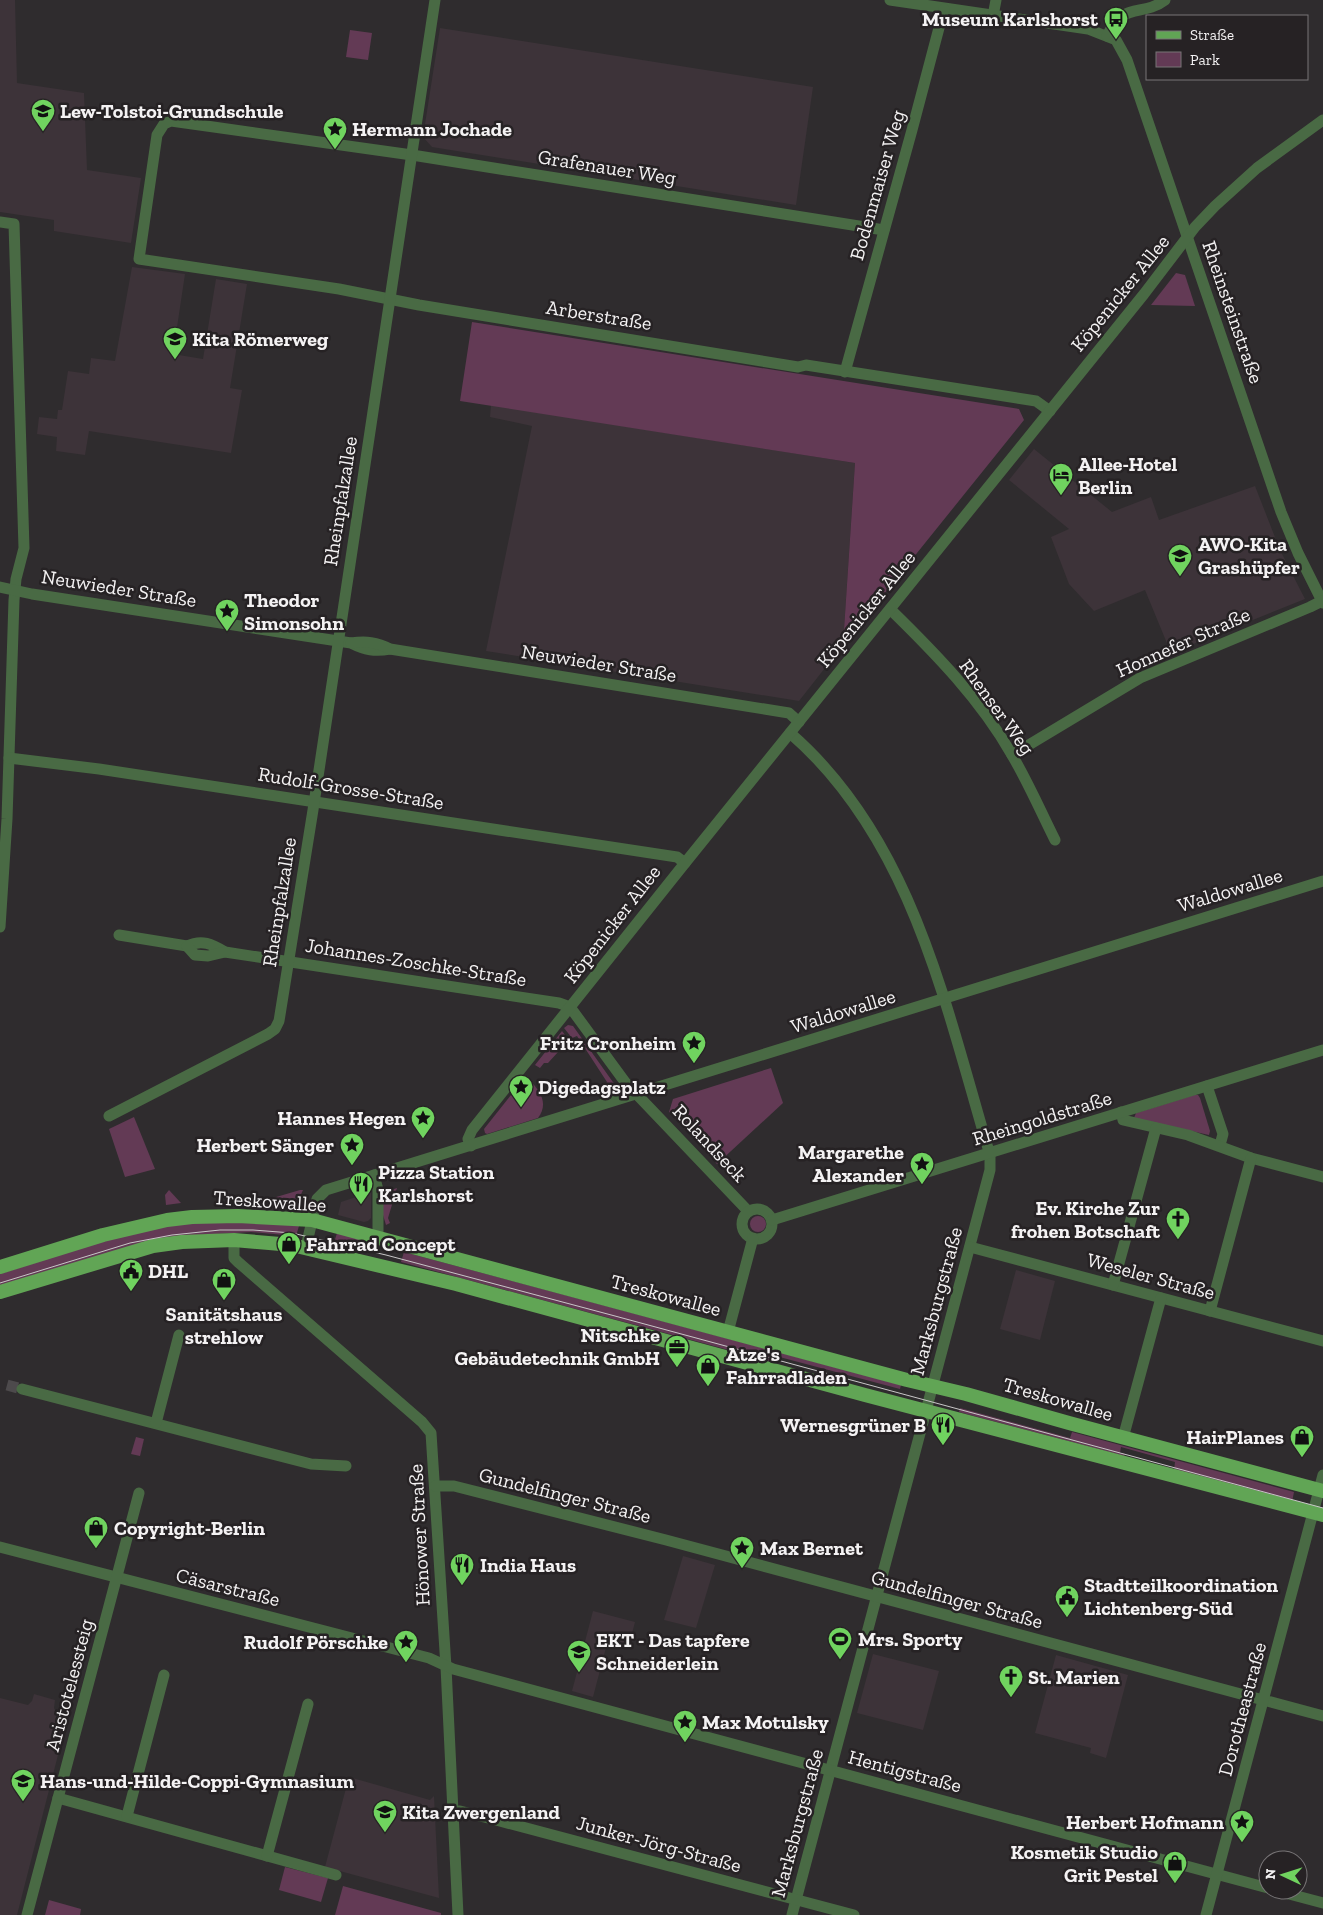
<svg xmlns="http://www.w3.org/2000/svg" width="1323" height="1915" font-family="'Zilla Slab',serif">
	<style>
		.built { fill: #3d3339 }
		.green { fill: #633a55 }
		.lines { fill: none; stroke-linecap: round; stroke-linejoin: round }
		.minor-tunnel { stroke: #4d4a4c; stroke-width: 11; stroke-dasharray: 11 5.5; stroke-linecap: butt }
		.minor { stroke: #496a44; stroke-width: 11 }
		.major { stroke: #61a555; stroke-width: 14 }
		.tram { stroke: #c8c6c7; stroke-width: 1 }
		.labels { text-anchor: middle; stroke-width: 5; stroke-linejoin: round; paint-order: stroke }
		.poi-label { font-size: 20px; font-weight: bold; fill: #f4f2f3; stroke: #262224; text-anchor: start }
		.street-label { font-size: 20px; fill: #f4f2f3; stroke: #262224 }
	</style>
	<rect width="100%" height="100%" fill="#2f2c2e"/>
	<!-- built -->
	<g class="built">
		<path d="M0 0H15L17 83 84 93 87 170 141 178 131 243 54 231V220L0 212Z"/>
		<path d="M440 28 813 87 796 205 432 147 423 137Z"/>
		<path d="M132 267 185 274 173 354 203 359 216 279 247 284 230 388 242 390 231 453 89 431 85 455 56 451 57 437 37 434 39 417 57 419 58 410H62L68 371 89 374 91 358 115 361Z"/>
		<path d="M491 405 855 463 843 645 799 701 486 651 532 426 490 417Z"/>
		<path d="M1034 449 1112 512 1151 497 1159 520 1255 486 1280 550 1305 599 1171 653 1145 590 1094 611 1069 584 1051 537 1069 529 1009 480Z"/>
		<path d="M371 1192V1218L368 1221 364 1222 338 1215 341 1202Z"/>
		<path d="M1016 1270 1055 1281 1040 1340 1000 1329Z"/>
		<path d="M683 1556 715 1565 696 1628 664 1620Z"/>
		<path d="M593 1611 635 1622 629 1645 608 1640 593 1697 572 1691Z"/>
		<path d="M873 1654 939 1671 923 1730 857 1713Z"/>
		<path d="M1056 1655 1128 1675 1106 1758 1090 1753 1091 1748 1035 1733Z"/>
		<path d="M34 1694 55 1700 54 1708 57 1714 68 1716 17 1915H0V1698L28 1705 32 1701Z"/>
		<path d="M349 1777 430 1800 434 1796 439 1898 325 1867Z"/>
	</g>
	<!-- green -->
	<g class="green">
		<path d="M350 30 372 33 368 60 346 57Z"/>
		<path d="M1176 273 1185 275 1195 306 1151 305Z"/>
		<path d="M472 322 1019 409 1024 420 843 645 855 463 460 401Z"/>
		<path d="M568 1025 573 1026 615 1085 608 1088 606 1084 607 1082 577 1036 572 1038 564 1028Z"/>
		<path d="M562 1031 569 1040 548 1063H544L540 1068 535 1065Z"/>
		<path d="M771 1068 783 1103 717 1164 669 1112 673 1099Z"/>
		<path d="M523 1080H530C540 1092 549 1103 538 1118L487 1134 485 1133 484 1129Z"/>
		<path d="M1194 1095H1198L1200 1098 1210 1131 1209 1135 1134 1118 1136 1113Z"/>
		<path d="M134 1117 155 1169 125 1177 109 1129Z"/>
		<path d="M397 1188 388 1218 390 1223 386 1225 383 1215V1193Z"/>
		<path d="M169 1190 181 1203 166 1205 165 1195Z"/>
		<path d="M300 1190H303L298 1201 295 1202 266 1200Z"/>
		<circle cx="758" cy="1224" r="8"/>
		<path d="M237 1221 299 1226 296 1236 251 1232 182 1236 0 1286V1274L115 1237 178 1224Z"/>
		<path d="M337 1233 368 1241 357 1252 333 1246Z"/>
		<path d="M404 1252 901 1385 900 1389 772 1355 770 1361 401 1262Z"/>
		<path d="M960 1408 1070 1438 1072 1432 1294 1492 1292 1502 1174 1470 1175 1462 1121 1447 1120 1453 1125 1454 1124 1456 959 1412Z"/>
		<path d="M136 1437 144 1439 140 1456 131 1454Z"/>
		<path d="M285 1867 328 1878 321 1902 279 1890Z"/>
		<path d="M343 1886 441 1913V1915H335Z"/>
		<path d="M49 1900 81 1909 80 1915H45Z"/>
	</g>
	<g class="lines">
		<!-- minor-tunnel -->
		<path class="minor-tunnel" d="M7 1385 22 1389"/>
		<!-- minor -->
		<g class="minor">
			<path d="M890 0 1088 29 1116 40 1127 60 1281 512 1298 553 1323 603"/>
			<path d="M993 16 996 0"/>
			<path d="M1107 36C1124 0 1141 18 1165 0"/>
			<path d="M0 222 14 224 24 548 16 579 14 600 7 819 0 927"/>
			<path d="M884 230 412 155 171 121 164 124 157 135 139 259 339 289 419 305 798 367 806 365 1036 401 1050 411"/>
			<path d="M845 372 912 130 944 9"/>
			<path d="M0 587 32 594 351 643C365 650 375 652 390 649"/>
			<path d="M890 609C935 653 981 700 1012 755 1028 782 1041 812 1055 840"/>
			<path d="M351 643C366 641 377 642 390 649L789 713 799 722"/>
			<path d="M790 733C910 837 944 999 987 1145L990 1154V1170L792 1915"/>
			<path d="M1012 755 1140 678 1310 607 1322 601"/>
			<path d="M9 758 99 769 677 857 685 863"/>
			<path d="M119 935 187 946C202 939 212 944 225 952L559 1003 570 1007"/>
			<path d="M187 946 195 955 208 956 225 952"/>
			<path d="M570 1007 625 1082 748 1211"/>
			<path d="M1207 1086 1223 1134 1220 1145"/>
			<path d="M1121 1112 1123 1120 1188 1135 1251 1158 1323 1177"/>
			<path d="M109 1116 268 1034 275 1029 279 1021 313 810 435 0"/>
			<path d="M471 1146 468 1139 472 1130 685 863 1144 294 1195 227 1215 206 1257 168 1323 120"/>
			<path d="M374 1175 378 1190V1237"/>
			<circle cx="757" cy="1224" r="15"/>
			<path d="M772 1220 1323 1050"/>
			<path d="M234 1240V1258L238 1262 422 1422 431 1433 446 1667 458 1915"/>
			<path d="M306 1247 317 1199 326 1190 1323 881"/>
			<path d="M970 1247 1323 1341"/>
			<path d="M1113 1285 1156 1128"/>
			<path d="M1210 1311 1251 1158"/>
			<path d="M728 1332 753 1238"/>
			<path d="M22 1389 311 1464 346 1466"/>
			<path d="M156 1423 179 1335"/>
			<path d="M1123 1438 1161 1298"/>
			<path d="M435 1486H454L666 1540 1323 1716"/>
			<path d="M0 1547 429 1658 453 1669 1268 1888"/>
			<path d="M58 1798 336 1875"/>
			<path d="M453 1812 460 1811 496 1820 854 1915"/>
			<path d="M127 1816 164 1675"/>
			<path d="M267 1856 308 1704"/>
			<path d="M1274 1890 1323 1903"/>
			<path d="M27 1915 139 1493"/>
			<path d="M1206 1915 1323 1475"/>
		</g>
		<!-- major -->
		<g class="major">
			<path d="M0 1267 103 1235 167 1220 192 1217 238 1216 312 1220 907 1380 966 1394 1069 1423 1323 1491"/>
			<path d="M0 1292 153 1246 182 1242 234 1240 292 1245 456 1284 865 1395 1323 1515"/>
		</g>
		<!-- tram -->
		<path class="tram" d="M0 1283 130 1243 172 1235 220 1230H253L292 1233 386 1255 615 1316 1323 1508"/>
	</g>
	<!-- icons -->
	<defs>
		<symbol id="bus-pin" viewBox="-11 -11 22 30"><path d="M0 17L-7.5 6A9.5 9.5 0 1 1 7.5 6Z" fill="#70d35f" stroke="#262224"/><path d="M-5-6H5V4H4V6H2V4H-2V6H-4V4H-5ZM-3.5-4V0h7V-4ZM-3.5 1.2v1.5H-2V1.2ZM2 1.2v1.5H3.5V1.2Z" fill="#111"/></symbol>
		<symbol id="school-pin" viewBox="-11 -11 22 30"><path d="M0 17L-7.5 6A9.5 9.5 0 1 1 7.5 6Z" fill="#70d35f" stroke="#262224"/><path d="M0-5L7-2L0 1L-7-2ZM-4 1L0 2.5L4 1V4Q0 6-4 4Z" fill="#111"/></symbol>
		<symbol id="sight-pin" viewBox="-11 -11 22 30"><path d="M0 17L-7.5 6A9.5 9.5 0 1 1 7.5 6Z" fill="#70d35f" stroke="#262224"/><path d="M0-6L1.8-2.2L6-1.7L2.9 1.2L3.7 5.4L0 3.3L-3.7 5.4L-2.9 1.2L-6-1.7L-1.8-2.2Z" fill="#111"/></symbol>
		<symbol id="hotel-pin" viewBox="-11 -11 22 30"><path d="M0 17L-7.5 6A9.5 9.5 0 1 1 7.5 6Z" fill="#70d35f" stroke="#262224"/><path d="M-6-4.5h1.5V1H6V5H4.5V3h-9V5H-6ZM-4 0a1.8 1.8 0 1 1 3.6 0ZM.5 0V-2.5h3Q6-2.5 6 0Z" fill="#111"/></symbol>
		<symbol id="restaurant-pin" viewBox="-11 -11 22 30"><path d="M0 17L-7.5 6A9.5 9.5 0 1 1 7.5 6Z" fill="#70d35f" stroke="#262224"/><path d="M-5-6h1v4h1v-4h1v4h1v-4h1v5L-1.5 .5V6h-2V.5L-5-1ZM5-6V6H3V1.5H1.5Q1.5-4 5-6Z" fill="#111"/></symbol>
		<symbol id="church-pin" viewBox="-11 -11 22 30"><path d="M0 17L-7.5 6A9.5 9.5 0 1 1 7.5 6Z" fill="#70d35f" stroke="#262224"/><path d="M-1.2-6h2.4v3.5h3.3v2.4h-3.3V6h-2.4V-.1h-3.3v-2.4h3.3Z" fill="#111"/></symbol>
		<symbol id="shop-pin" viewBox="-11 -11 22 30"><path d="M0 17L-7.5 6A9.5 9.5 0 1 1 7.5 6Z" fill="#70d35f" stroke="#262224"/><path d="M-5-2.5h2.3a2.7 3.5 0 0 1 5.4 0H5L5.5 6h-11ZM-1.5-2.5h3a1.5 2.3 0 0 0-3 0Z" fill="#111"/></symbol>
		<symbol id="civic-pin" viewBox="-11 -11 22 30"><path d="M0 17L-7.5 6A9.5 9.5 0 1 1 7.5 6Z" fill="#70d35f" stroke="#262224"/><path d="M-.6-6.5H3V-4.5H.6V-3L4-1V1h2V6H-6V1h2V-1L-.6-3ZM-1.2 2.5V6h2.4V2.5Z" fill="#111"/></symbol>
		<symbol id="office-pin" viewBox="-11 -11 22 30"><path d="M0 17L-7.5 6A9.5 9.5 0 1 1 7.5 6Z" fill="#70d35f" stroke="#262224"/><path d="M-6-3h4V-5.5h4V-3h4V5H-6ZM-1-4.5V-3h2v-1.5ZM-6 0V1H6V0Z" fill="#111"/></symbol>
		<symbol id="stadium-pin" viewBox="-11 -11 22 30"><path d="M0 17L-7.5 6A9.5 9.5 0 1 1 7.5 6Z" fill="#70d35f" stroke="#262224"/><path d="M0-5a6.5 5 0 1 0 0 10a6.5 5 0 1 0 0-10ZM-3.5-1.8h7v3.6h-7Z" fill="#111"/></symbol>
	</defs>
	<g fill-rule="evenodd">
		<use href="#bus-pin" x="1102" y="5" width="28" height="38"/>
		<use href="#school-pin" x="29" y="97" width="28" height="38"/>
		<use href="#sight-pin" x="321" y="115" width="28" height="38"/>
		<use href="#school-pin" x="161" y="325" width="28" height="38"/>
		<use href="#hotel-pin" x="1047" y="461" width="28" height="38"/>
		<use href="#school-pin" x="1166" y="542" width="28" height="38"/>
		<use href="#sight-pin" x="213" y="597" width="28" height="38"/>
		<use href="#sight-pin" x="680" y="1029" width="28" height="38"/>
		<use href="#sight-pin" x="507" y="1073" width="28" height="38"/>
		<use href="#sight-pin" x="409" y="1104" width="28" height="38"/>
		<use href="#sight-pin" x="338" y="1131" width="28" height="38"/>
		<use href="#sight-pin" x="908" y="1150" width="28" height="38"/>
		<use href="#restaurant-pin" x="347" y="1170" width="28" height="38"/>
		<use href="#church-pin" x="1164" y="1205" width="28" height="38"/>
		<use href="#shop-pin" x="275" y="1230" width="28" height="38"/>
		<use href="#civic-pin" x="117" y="1257" width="28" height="38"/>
		<use href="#shop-pin" x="210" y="1266" width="28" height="38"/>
		<use href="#office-pin" x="663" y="1333" width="28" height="38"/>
		<use href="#shop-pin" x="694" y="1352" width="28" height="38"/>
		<use href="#restaurant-pin" x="929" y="1411" width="28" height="38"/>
		<use href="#shop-pin" x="1288" y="1423" width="28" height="38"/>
		<use href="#shop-pin" x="82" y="1514" width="28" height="38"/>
		<use href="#sight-pin" x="728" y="1534" width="28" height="38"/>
		<use href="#restaurant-pin" x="448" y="1551" width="28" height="38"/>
		<use href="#civic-pin" x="1053" y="1583" width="28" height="38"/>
		<use href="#stadium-pin" x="826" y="1625" width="28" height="38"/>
		<use href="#sight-pin" x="392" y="1628" width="28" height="38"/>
		<use href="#school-pin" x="565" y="1638" width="28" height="38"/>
		<use href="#church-pin" x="997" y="1663" width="28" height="38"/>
		<use href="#sight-pin" x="671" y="1708" width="28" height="38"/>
		<use href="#school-pin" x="9" y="1767" width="28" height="38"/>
		<use href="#school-pin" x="371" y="1798" width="28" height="38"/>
		<use href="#sight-pin" x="1228" y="1808" width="28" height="38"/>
		<use href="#shop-pin" x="1161" y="1849" width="28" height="38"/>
	</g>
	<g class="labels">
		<!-- poi labels -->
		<g class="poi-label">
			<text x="1098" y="26" text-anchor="end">Museum Karlshorst</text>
			<text x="60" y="118">Lew-Tolstoi-Grundschule</text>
			<text x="352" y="136">Hermann Jochade</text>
			<text x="192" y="346">Kita Römerweg</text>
			<text x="1078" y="471">Allee-Hotel<tspan x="1078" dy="23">Berlin</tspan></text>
			<text x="1198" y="551">AWO-Kita<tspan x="1198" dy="23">Grashüpfer</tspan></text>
			<text x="244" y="607">Theodor<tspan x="244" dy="23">Simonsohn</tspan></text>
			<text x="676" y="1050" text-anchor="end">Fritz Cronheim</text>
			<text x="538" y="1094">Digedagsplatz</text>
			<text x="406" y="1125" text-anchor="end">Hannes Hegen</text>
			<text x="334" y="1152" text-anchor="end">Herbert Sänger</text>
			<text x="904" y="1159" text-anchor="end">Margarethe<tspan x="904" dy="23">Alexander</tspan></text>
			<text x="378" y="1179">Pizza Station<tspan x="378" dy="23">Karlshorst</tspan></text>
			<text x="1160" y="1215" text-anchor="end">Ev. Kirche Zur<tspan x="1160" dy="23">frohen Botschaft</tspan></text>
			<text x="306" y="1251">Fahrrad Concept</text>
			<text x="148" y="1278">DHL</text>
			<text x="224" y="1321" text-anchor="middle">Sanitätshaus<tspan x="224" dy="23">strehlow</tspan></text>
			<text x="660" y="1342" text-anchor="end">Nitschke<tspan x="660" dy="23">Gebäudetechnik GmbH</tspan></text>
			<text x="726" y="1361">Atze's<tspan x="726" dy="23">Fahrradladen</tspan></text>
			<text x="926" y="1432" text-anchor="end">Wernesgrüner B</text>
			<text x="1284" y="1444" text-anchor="end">HairPlanes</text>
			<text x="114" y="1535">Copyright-Berlin</text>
			<text x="760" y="1555">Max Bernet</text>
			<text x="480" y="1572">India Haus</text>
			<text x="1084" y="1592">Stadtteilkoordination<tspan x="1084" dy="23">Lichtenberg-Süd</tspan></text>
			<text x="858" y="1646">Mrs. Sporty</text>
			<text x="596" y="1647">EKT - Das tapfere<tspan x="596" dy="23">Schneiderlein</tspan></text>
			<text x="388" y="1649" text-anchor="end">Rudolf Pörschke</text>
			<text x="1028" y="1684">St. Marien</text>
			<text x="702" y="1729">Max Motulsky</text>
			<text x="40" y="1788">Hans-und-Hilde-Coppi-Gymnasium</text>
			<text x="402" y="1819">Kita Zwergenland</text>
			<text x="1224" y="1829" text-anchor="end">Herbert Hofmann</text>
			<text x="1158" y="1859" text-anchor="end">Kosmetik Studio<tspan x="1158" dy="23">Grit Pestel</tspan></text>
		</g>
		<!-- street labels -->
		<g class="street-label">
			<text transform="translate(607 167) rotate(9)" y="7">Grafenauer Weg</text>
			<text transform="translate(877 185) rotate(-74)" y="7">Bodenmaiser Weg</text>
			<text transform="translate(1120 293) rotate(-51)" y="7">Köpenicker Allee</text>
			<text transform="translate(1233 312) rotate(71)" y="7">Rheinsteinstraße</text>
			<text transform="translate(599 315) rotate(9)" y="7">Arberstraße</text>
			<text transform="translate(340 501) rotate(-81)" y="7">Rheinpfalzallee</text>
			<text transform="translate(119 588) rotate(9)" y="7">Neuwieder Straße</text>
			<text transform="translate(866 609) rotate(-51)" y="7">Köpenicker Allee</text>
			<text transform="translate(1183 642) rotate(-24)" y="7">Honnefer Straße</text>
			<text transform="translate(599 663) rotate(9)" y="7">Neuwieder Straße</text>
			<text transform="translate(997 707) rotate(54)" y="7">Rhenser Weg</text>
			<text transform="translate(351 788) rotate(9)" y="7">Rudolf-Grosse-Straße</text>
			<text transform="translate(1230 890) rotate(-17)" y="7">Waldowallee</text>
			<text transform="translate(279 902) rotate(-81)" y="7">Rheinpfalzallee</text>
			<text transform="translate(612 924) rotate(-52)" y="7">Köpenicker Allee</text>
			<text transform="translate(416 962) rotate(9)" y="7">Johannes-Zoschke-Straße</text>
			<text transform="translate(843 1011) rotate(-17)" y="7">Waldowallee</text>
			<text transform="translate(1042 1118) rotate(-17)" y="7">Rheingoldstraße</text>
			<text transform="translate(710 1143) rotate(47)" y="7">Rolandseck</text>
			<text transform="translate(270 1201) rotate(4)" y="7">Treskowallee</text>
			<text transform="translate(1151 1276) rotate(15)" y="7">Weseler Straße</text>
			<text transform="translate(666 1295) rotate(15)" y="7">Treskowallee</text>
			<text transform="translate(936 1301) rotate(-75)" y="7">Marksburgstraße</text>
			<text transform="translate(1058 1399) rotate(16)" y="7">Treskowallee</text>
			<text transform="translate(565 1495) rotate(14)" y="7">Gundelfinger Straße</text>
			<text transform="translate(419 1535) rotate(-93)" y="7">Hönower Straße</text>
			<text transform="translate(228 1587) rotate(14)" y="7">Cäsarstraße</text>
			<text transform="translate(957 1599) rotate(15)" y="7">Gundelfinger Straße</text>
			<text transform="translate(69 1685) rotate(-75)" y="7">Aristotelessteig</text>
			<text transform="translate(1242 1709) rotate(-75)" y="7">Dorotheastraße</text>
			<text transform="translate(905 1771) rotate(15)" y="7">Hentigstraße</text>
			<text transform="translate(797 1823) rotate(-75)" y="7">Marksburgstraße</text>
			<text transform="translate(659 1844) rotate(15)" y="7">Junker-Jörg-Straße</text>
		</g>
	</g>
	<!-- legend -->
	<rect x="1146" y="15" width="162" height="65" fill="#262224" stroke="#787577"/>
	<rect x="1156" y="31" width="25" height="8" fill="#61a555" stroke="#787577"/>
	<text x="1190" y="40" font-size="15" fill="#f4f2f3">Straße</text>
	<rect x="1156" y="52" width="25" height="15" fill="#633a55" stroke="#787577"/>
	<text x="1190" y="65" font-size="15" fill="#f4f2f3">Park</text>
	<!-- north arrow -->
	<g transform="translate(1283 1875) rotate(274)"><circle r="24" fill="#262224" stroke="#787577"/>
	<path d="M0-4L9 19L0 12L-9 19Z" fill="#70d35f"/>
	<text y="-8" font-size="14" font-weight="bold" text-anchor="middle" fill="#f4f2f3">N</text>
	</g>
</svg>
